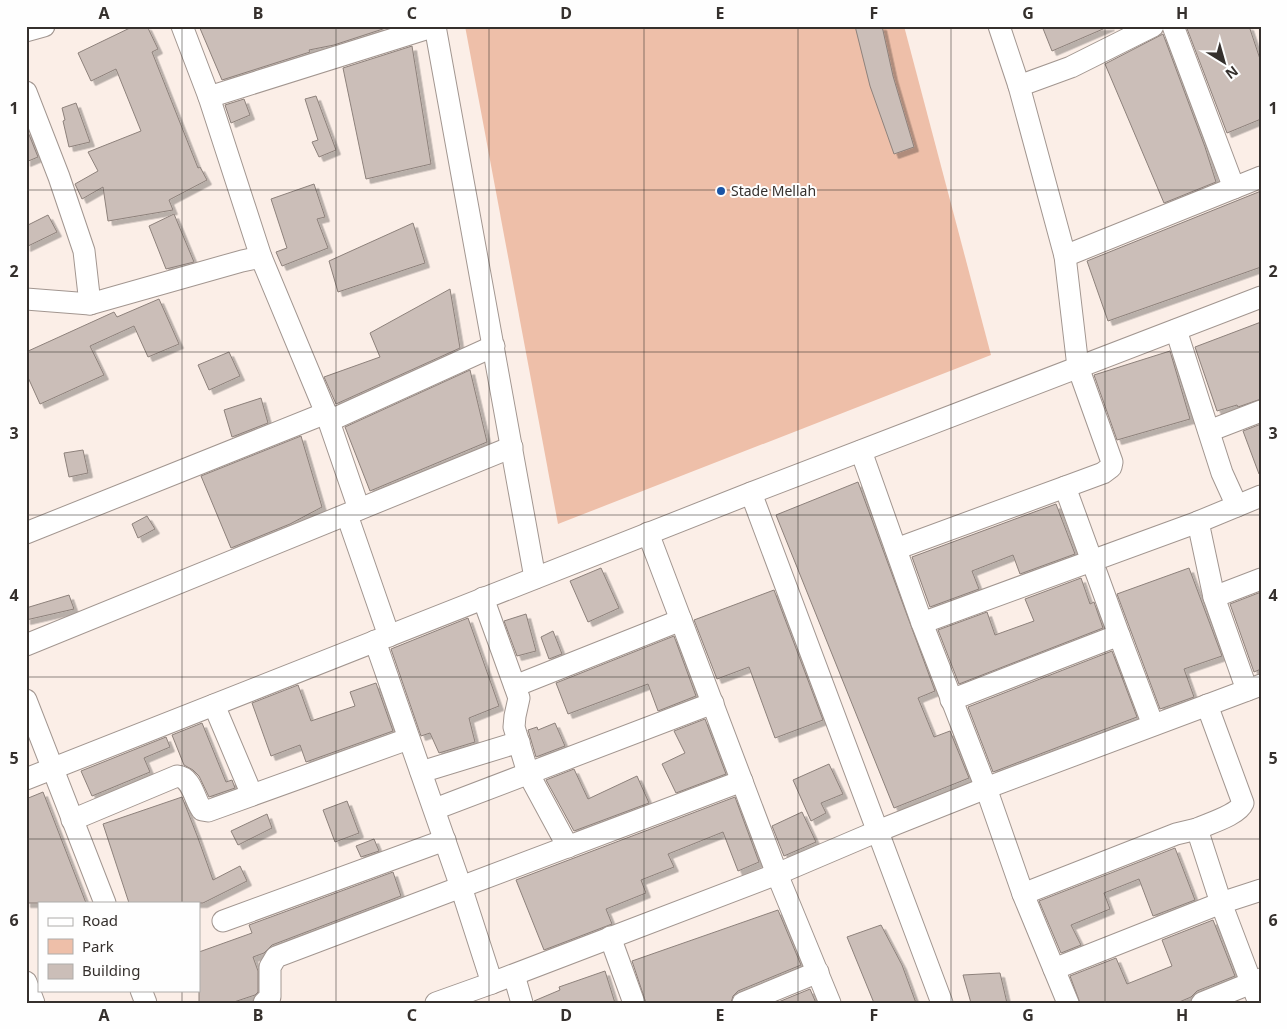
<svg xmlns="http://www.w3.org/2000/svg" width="1287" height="1029" font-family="'Noto Sans',sans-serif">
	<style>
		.green { fill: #eebfa9 }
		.building { fill: #cbbeb8; stroke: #8d817b; filter: url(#shadow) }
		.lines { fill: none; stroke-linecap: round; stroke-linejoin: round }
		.street-casing { stroke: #a29690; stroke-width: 23 }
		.street { stroke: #fff; stroke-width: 21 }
		.grid { fill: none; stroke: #35302d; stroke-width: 1; stroke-opacity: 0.55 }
		.poi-dot { fill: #1a55a6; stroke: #fefefe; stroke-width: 2 }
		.labels { text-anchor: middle; stroke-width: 4; stroke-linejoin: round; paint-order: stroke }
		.poi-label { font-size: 14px; fill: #35302d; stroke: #fefefe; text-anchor: start }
		.neatline { fill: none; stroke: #35302d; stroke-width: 2 }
		.grid-label { font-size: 16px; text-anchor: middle; font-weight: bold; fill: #35302d }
	</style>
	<defs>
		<filter id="shadow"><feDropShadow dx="4.5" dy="4.5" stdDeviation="0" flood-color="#0004"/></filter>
	</defs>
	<rect width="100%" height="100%" fill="#fbeee7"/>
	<!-- green -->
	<path class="green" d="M465 26H904L991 355 558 524Z"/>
	<!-- building -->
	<g class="building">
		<path d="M134 26H147L158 49 152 52 198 168 200 167 207 180 169 200 173 210 108 221 103 187 82 199 75 184 98 171 88 152 141 131 116 69 91 81 78 53Z"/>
		<path d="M199 26H392L334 45 309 50 310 52 222 80Z"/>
		<path d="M855 26H882L893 76 914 147 894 154 870 86Z"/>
		<path d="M1042 26H1110L1052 51Z"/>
		<path d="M1186 26H1249L1261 62V119L1227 133Z"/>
		<path d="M1163 34 1205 147 1216 182 1164 203 1105 64Z"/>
		<path d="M412 46 431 164 366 179 343 68Z"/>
		<path d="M316 96 336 150 319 157 312 142 318 140 305 99Z"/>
		<path d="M244 99 250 115 231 123 225 105Z"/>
		<path d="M76 103 90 142 69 147 63 121 65 120 62 108Z"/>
		<path d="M26 127 38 157 26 162Z"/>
		<path d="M314 184 325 217 317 219 328 248 282 266 276 252 287 248 271 199Z"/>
		<path d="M1261 191V267L1108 321 1087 261Z"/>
		<path d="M174 214 194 262 166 269 149 226Z"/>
		<path d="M48 215 57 232 26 247V226Z"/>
		<path d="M413 223 425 263 338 292 329 261Z"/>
		<path d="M450 289 460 348 336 404 324 377 380 357 370 333Z"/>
		<path d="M159 299 179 344 148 357 134 326 90 346 104 375 40 404 26 373V352L114 312 117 317Z"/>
		<path d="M1261 322V399L1238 407 1237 405 1217 411 1195 347Z"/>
		<path d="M1170 351 1190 419 1117 440 1094 375Z"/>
		<path d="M229 352 240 376 209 390 198 365Z"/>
		<path d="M470 370 487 442 370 491 345 427Z"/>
		<path d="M261 398 268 423 232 437 224 410Z"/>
		<path d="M1261 424V474H1259L1243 431Z"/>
		<path d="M301 436 322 507 290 524 231 548 201 476Z"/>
		<path d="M83 450 88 473 69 477 64 453Z"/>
		<path d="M858 482 935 691 918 698 934 737 950 731 969 778 894 808 776 515Z"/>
		<path d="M1056 504 1075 554 1020 574 1013 555 972 571 979 589 930 607 912 557Z"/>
		<path d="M147 516 155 529 138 538 132 524Z"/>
		<path d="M601 568 619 608 588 622 570 581Z"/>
		<path d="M1189 568 1222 656 1184 669 1194 697 1160 709 1117 594Z"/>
		<path d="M1081 578 1090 604 1094 602 1103 628 959 684 938 630 987 612 995 635 1034 621 1025 599Z"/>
		<path d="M774 590 823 720 775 738 749 667 717 679 694 620Z"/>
		<path d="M1261 592V669L1254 672 1230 604Z"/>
		<path d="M69 595 74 609 26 620V608Z"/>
		<path d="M526 614 536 651 517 656 504 621Z"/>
		<path d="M468 618 499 706 469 718 475 742 439 753 430 733 421 736 391 649Z"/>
		<path d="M553 631 562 654 549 659 541 637Z"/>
		<path d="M674 636 696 696 658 711 648 684 568 714 556 683Z"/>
		<path d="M1112 651 1137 717 993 772 968 707Z"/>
		<path d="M376 683 393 731 306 762 300 745 271 756 252 703 298 685 311 721 355 706 350 692Z"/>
		<path d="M705 719 726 774 676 793 662 764 685 753 674 731Z"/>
		<path d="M202 723 226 782 232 780 235 788 209 797 199 776 193 770 184 765 172 735Z"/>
		<path d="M555 723 565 746 536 757 528 730 537 727 538 730Z"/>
		<path d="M166 737 170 747 144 758 150 772 92 796 81 771Z"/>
		<path d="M829 764 843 794 821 803 826 813 811 821 793 780Z"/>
		<path d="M574 769 588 799 637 776 649 803 574 831 546 780Z"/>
		<path d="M43 792 86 903H26V799Z"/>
		<path d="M182 797 198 838 213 880 240 866 247 881 203 903H129L103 824Z"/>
		<path d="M735 797 759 862 738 871 723 832 668 854 674 867 641 880 646 893 606 909 612 924 544 950 516 880Z"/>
		<path d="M347 801 359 833 335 842 323 810Z"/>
		<path d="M802 812 816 842 784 856 772 826Z"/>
		<path d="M267 814 272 828 238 845 231 831Z"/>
		<path d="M374 839 379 851 361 857 356 846Z"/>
		<path d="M1175 848 1195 900 1153 916 1139 879 1104 893 1110 909 1071 925 1081 945 1061 953 1039 901Z"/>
		<path d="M393 872 401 896 272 945 264 953 253 957 258 971V992L255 995 231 1003H199V952L252 933 249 925Z"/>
		<path d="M778 910 801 965 738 991 733 996 731 1003H646L632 961Z"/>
		<path d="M1213 920 1235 976 1197 991 1191 997 1177 1003H1080L1070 976 1116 958 1127 984 1172 966 1162 940Z"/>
		<path d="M881 925 902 965 916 1003H874L847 937Z"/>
		<path d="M605 971 615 1003H534V1001L560 990 559 987Z"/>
		<path d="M1000 973 1007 1003H971L963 975Z"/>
		<path d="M810 989 816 1003H776Z"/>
	</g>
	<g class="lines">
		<defs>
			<g id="street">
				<path d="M182 26 209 97 435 26"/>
				<path d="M435 26 535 578"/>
				<path d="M999 26 1019 86 1065 256 1078 367 1112 462 1111 467 1103 473 1065 487"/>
				<path d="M1173 26 1234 188"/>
				<path d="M26 31 44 26"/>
				<path d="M1019 86 1071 67 1153 26"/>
				<path d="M26 92 59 177 84 251 90 304"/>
				<path d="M209 97 261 257"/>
				<path d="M1065 256 1261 177"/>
				<path d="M26 299 90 304 242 261 261 257 326 413 359 509"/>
				<path d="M1176 330 1222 473 1237 506"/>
				<path d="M329 421 494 346"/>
				<path d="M1209 431 1261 411"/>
				<path d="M861 451 922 623 986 788 1023 894 1068 1003"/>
				<path d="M751 493 942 1003"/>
				<path d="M347 515 389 636"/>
				<path d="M26 533 326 413"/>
				<path d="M648 533 777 874 830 1003"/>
				<path d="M896 549 1065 487 1119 635"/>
				<path d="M1214 597 1198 522 1261 496"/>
				<path d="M483 598 519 698 515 716 514 727 528 773 568 847"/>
				<path d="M922 623 1198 522"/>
				<path d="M375 641 461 887 742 781"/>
				<path d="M26 645 512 447"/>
				<path d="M515 686 681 620"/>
				<path d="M1247 690 1214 597 1261 579"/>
				<path d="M26 700 105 903"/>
				<path d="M951 700 1119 635 1153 725"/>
				<path d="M214 705 252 795"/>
				<path d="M421 772 519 742"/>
				<path d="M26 779 751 493 1261 297"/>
				<path d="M435 809 713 703"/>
				<path d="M72 820 177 776C192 777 194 799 202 810L208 811 408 739"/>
				<path d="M1197 829C1210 823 1238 815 1243 803L1207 705"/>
				<path d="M1023 894 1176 834 1197 829 1221 903 1259 1003"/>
				<path d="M223 921 445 840"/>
				<path d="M610 937 634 1003"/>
				<path d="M1054 969 1221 903 1261 890"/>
				<path d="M514 975 522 1003"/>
				<path d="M26 982 34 1003"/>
				<path d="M141 990 146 1003"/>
				<path d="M264 1003 270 997V967L276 957 461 887 492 983"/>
				<path d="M436 1003 492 983 777 874 878 831 986 788 1261 685"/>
				<path d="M743 1003 818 972"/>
				<path d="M1202 1003 1261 979"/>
			</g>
		</defs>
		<!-- street casing -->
		<use href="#street" class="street-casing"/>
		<!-- street -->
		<use href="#street" class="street"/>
	</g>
	<!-- grid -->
	<path class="grid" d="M182 26V903M336 26V1003M489 26V1003M644 26V1003M798 26V1003M951 26V1003M1105 26V1003M26 190H1261M26 352H1261M26 515H1261M26 677H1261M26 839H1261M182 990V1003"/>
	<!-- markers -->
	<circle class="poi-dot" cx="721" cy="191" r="5"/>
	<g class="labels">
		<!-- poi labels -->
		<g class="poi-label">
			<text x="731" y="196">Stade Mellah</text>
		</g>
	</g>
	<!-- border -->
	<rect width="1287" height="1029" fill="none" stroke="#fefefe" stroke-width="55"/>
	<!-- legend -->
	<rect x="38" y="902" width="162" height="90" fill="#fefefe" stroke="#aeacaa"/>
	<rect x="48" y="918" width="25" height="8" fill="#ffffff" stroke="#aeacaa"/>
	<text x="82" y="926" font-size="15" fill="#35302d">Road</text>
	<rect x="48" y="939" width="25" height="15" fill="#eebfa9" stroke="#aeacaa"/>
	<text x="82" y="952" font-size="15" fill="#35302d">Park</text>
	<rect x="48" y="964" width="25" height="15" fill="#cbbeb8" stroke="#aeacaa"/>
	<text x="82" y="976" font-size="15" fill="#35302d">Building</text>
	<!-- north arrow -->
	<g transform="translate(1224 62) rotate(143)" stroke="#fefefe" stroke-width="4" paint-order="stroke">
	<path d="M0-4L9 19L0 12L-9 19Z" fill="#35302d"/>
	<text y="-8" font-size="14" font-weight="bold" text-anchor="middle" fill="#35302d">N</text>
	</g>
	<rect x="28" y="28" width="1232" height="974" class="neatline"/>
	<g class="grid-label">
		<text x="104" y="19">A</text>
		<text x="258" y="19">B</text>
		<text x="412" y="19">C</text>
		<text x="566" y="19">D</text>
		<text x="720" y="19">E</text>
		<text x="874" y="19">F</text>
		<text x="1028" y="19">G</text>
		<text x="1182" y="19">H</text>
		<text x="14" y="114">1</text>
		<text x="1273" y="114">1</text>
		<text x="14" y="277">2</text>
		<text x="1273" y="277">2</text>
		<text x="14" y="439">3</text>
		<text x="1273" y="439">3</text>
		<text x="14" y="601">4</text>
		<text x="1273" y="601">4</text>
		<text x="14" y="764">5</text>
		<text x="1273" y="764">5</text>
		<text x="14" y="926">6</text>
		<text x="1273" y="926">6</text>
		<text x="104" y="1021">A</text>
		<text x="258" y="1021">B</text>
		<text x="412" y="1021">C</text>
		<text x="566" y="1021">D</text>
		<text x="720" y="1021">E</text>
		<text x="874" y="1021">F</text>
		<text x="1028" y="1021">G</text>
		<text x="1182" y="1021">H</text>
	</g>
</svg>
